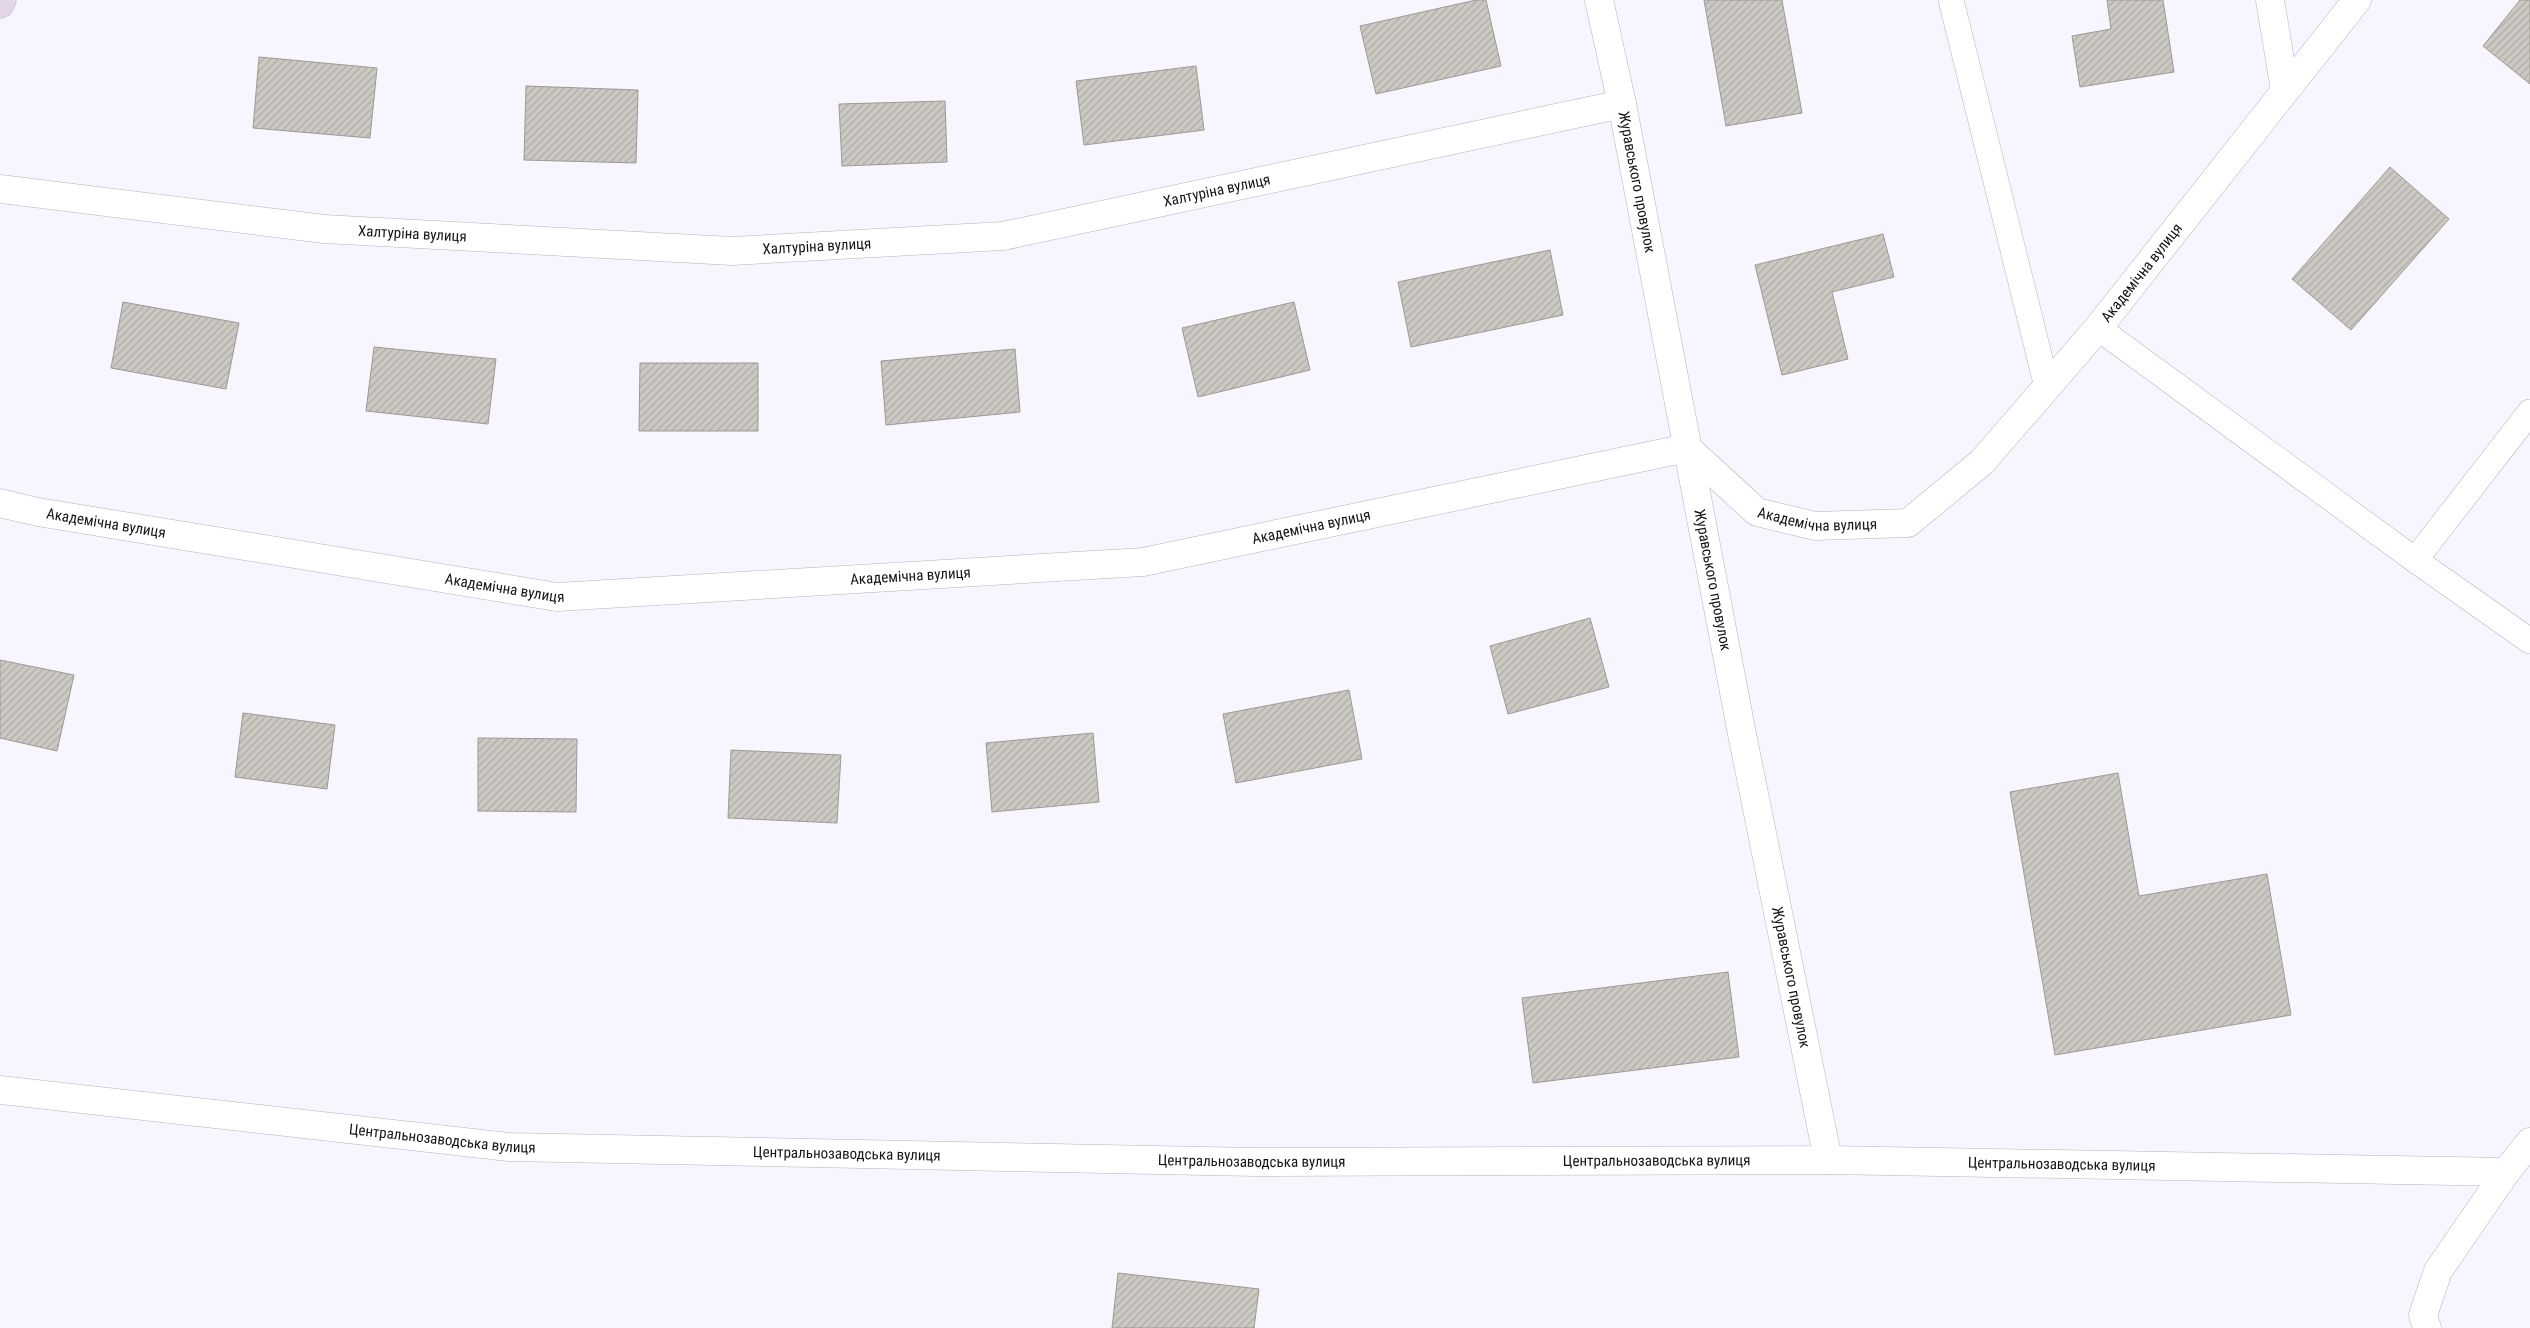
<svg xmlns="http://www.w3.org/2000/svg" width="2530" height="1328" font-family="'Roboto Condensed',sans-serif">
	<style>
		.building { fill: url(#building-hatch); stroke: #9e9993 }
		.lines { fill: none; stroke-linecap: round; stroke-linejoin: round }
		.service-casing { stroke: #b5b4bb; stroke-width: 26 }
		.minor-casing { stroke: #b5b4bb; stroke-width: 29 }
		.secondary-casing { stroke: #b5b4bb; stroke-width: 29 }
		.service { stroke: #fff; stroke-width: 25 }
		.minor { stroke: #fff; stroke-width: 28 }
		.secondary { stroke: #e3d6e8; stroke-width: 28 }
		.labels { text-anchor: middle; stroke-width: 4.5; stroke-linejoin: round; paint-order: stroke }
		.street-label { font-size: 15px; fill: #141316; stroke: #f7f5fd }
	</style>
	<defs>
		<pattern id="building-hatch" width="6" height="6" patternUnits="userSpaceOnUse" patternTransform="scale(1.25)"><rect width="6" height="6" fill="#ccc8c2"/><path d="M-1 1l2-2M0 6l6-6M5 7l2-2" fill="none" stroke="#aeaba6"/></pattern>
	</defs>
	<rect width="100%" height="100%" fill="#f7f5fd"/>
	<!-- building -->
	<g class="building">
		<path d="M1476 0H1486L1501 66 1376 94 1360 26Z"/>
		<path d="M1704 0H1782L1802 113 1726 126Z"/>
		<path d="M2107 0H2163L2174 72 2080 87 2072 36 2111 29Z"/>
		<path d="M2520 0H2530V84L2483 46Z"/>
		<path d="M259 57 377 68 370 138 253 128Z"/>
		<path d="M1196 66 1204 130 1084 145 1076 81Z"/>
		<path d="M526 86 638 90 636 163 524 160Z"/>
		<path d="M945 101 947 162 842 166 839 104Z"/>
		<path d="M2390 167 2449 219 2351 330 2292 279Z"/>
		<path d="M1883 234 1894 277 1832 292 1848 359 1782 375 1755 265Z"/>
		<path d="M1550 250 1563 315 1411 347 1398 282Z"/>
		<path d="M123 302 239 323 226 389 111 368Z"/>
		<path d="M1294 302 1310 370 1198 397 1182 328Z"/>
		<path d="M374 347 496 359 488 424 366 411Z"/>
		<path d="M1015 349 1020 412 886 425 881 361Z"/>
		<path d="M640 363H758V431H639Z"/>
		<path d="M1590 618 1609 687 1508 714 1490 646Z"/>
		<path d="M0 660 74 675 57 751 0 738Z"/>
		<path d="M1349 690 1362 759 1236 783 1223 714Z"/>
		<path d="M243 713 335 725 327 789 235 777Z"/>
		<path d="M1093 733 1099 802 992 812 986 743Z"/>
		<path d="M478 738 577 739 576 812 478 811Z"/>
		<path d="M731 750 841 755 837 823 728 818Z"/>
		<path d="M2118 773 2139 896 2267 874 2291 1015 2055 1055 2010 792Z"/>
		<path d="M1728 972 1739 1057 1533 1083 1522 998Z"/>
		<path d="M1118 1273 1259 1289 1254 1328H1112Z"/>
	</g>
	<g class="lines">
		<defs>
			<g id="service">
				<path d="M1951 0 2047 387"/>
				<path d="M2098 328 2415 560 2530 641"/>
				<path d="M2415 560 2530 412"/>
			</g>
			<g id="minor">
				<path id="s1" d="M1599 0 1622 104 1742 734 1828 1160"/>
				<path d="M2270 0 2285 90"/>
				<path id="s2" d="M0 189 324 229 732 251 1003 236 1622 104"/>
				<path id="s3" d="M0 503 38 512 557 597 1143 562 1687 448 1757 512 1815 526 1908 523 1982 462 2098 328 2357 0"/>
				<path id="s4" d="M0 1090 509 1147 1256 1162 1828 1160 2506 1172"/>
				<path d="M2427 1328 2423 1315 2438 1271 2506 1172 2530 1142"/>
			</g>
			<path id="secondary" d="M0 4 2 0"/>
		</defs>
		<!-- service casing -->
		<use href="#service" class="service-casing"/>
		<!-- minor casing -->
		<use href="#minor" class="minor-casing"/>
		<!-- secondary casing -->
		<use href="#secondary" class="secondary-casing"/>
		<!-- service -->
		<use href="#service" class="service"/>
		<!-- minor -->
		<use href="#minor" class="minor"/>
		<!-- secondary -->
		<use href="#secondary" class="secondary"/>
	</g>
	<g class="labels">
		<!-- street labels -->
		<g class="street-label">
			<text dy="5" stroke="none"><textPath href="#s1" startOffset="186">Журавського провулок</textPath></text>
			<text dy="5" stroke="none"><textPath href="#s2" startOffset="1225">Халтуріна вулиця</textPath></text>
			<text dy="5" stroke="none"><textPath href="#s2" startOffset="415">Халтуріна вулиця</textPath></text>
			<text dy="5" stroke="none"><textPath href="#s2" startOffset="820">Халтуріна вулиця</textPath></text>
			<text dy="5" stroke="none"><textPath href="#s3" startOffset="2299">Академічна вулиця</textPath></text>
			<text dy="5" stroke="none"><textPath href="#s3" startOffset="1864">Академічна вулиця</textPath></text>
			<text dy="5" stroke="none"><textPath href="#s3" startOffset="108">Академічна вулиця</textPath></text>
			<text dy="5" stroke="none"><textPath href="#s3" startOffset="1324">Академічна вулиця</textPath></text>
			<text dy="5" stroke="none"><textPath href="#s3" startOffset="919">Академічна вулиця</textPath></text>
			<text dy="5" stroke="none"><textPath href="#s1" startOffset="591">Журавського провулок</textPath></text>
			<text dy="5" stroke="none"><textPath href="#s3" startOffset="512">Академічна вулиця</textPath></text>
			<text dy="5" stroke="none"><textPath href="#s1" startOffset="996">Журавського провулок</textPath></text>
			<text dy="5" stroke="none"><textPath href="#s4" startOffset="445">Центральнозаводська вулиця</textPath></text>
			<text dy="5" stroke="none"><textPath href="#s4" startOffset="850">Центральнозаводська вулиця</textPath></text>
			<text dy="5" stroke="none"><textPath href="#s4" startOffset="1255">Центральнозаводська вулиця</textPath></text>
			<text dy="5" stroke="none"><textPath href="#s4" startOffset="1660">Центральнозаводська вулиця</textPath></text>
			<text dy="5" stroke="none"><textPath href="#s4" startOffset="2065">Центральнозаводська вулиця</textPath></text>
		</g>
	</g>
</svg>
